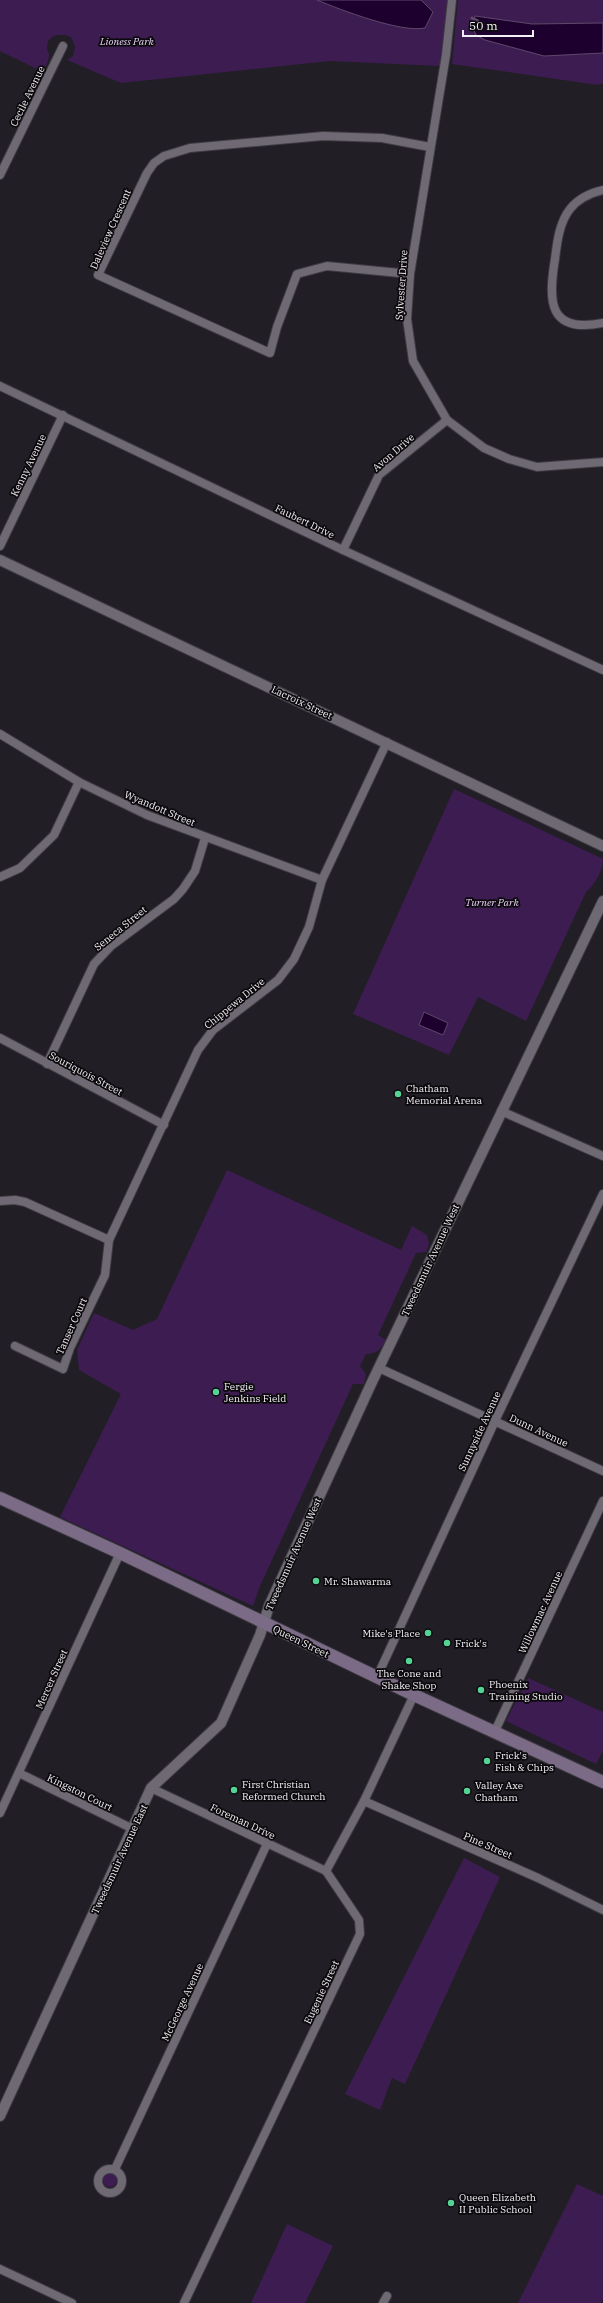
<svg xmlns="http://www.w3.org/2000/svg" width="603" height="2303" font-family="'IBM Plex Serif',serif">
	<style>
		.green { fill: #3d1d51 }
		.water { fill: #1e002f; stroke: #5e486a }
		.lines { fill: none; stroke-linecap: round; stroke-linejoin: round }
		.stream { stroke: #5e486a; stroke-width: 3 }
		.minor-casing { stroke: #3f3b42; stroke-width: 10 }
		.tertiary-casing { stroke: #3f3b42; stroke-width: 12 }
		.secondary-casing { stroke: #3f3b42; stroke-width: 14 }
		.minor { stroke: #6e6973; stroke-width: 8 }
		.tertiary { stroke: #6e6973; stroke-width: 10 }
		.secondary { stroke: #7b6b87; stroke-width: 12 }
		.poi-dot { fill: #54d395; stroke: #0b090c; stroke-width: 1.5 }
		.labels { text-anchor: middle; stroke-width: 3.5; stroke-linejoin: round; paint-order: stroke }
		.park-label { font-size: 10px; font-style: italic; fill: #e7d1f8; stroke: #0b090c }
		.street-label { font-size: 10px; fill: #f3f0f5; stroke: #0b090c }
		.poi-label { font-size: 10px; fill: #f3f0f5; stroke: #0b090c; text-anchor: start }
	</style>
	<rect width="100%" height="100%" fill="#221e26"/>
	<!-- green -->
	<g class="green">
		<path d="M0 0H448L440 66 330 61 121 83 67 60 73 56 75 47 71 37C62 33 47 33 47 48 47 51 50 54 49 57 48 62 45 68 43 72L0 51Z"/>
		<path d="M458 0H603V83L598 85 452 64Z"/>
		<path d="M454 789 603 859C603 871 595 884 586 892L526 1021 478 997 449 1055 353 1014Z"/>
		<path d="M227 1170 401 1250 412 1226 427 1235 429 1244 426 1252 416 1253 378 1335 386 1340C381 1349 377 1354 366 1354L360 1366 366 1374 364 1384H353L260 1586 253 1606 60 1517 121 1394 79 1370 77 1350 94 1313 133 1330 157 1319Z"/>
		<path d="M528 1678 603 1712V1751L596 1764 506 1721Z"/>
		<path d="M464 1858 500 1877 405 2084 392 2078 380 2110 345 2094Z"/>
		<circle cx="110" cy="2180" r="7"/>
		<path d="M577 2184 603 2196V2299L601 2303H518Z"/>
		<path d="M287 2224 333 2246 305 2303H251Z"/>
	</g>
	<!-- water -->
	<g class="water">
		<path d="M317 0H421L433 12 425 28C401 33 341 10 317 0Z"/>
		<path d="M475 16 532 24 603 23V53L544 56 485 40 476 35 473 28Z"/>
		<path d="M424 1012 448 1023 443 1035 419 1025Z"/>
	</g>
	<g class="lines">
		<!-- stream -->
		<path class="stream" d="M472 18 478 21"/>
		<defs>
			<g id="minor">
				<path d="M452 0 446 55 410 274 407 319 413 361 447 420 484 448 509 459 537 467 603 462"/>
				<path d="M0 175 63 46"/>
				<path d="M603 190C590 193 578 199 570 209 559 223 557 243 555 259 548 301 548 334 603 323"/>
				<path d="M410 274 327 266 297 274 277 327 270 353 98 275 147 173 154 163 164 156 190 148 323 136 382 138 430 147"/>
				<path d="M0 386 343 550 603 670"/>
				<path d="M0 546 63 415"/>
				<path d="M343 550 379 475 447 420"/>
				<path d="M0 734 79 782 147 815 322 880"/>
				<path d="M0 877 20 868 54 835 79 782"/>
				<path d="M0 1038 164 1125"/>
				<path d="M47 1064 94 964 111 946 174 899 183 889 195 871 205 838"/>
				<path d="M501 1111 603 1156"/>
				<path d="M0 1201 15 1200 25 1202 109 1240"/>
				<path d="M15 1346 63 1369 70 1348 105 1275 109 1240 198 1050 213 1030 278 980 294 959 309 927 322 880 387 742"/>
				<path d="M379 1368 603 1471"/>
				<path d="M377 1677 495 1421 603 1194"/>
				<path d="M495 1731 603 1501"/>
				<path d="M19 1773 133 1829"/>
				<path d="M151 1788 326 1871"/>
				<path d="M364 1801 538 1878 603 1910"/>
				<path d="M0 1813 120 1553"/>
				<path d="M326 1871 364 1801 414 1695"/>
				<circle cx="110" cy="2181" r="12"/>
				<path d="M115 2169 267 1844"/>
				<path d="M0 2269 72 2303"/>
				<path d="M184 2303 360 1934 359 1920 326 1871"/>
				<path d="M383 2303 387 2296"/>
			</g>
			<g id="tertiary">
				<path d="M0 560 603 846"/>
				<path d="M0 2116 151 1788 221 1723 260 1635 269 1606 372 1382 603 901"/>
			</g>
			<path id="secondary" d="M0 1498 120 1553 414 1695 603 1782"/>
		</defs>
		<!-- minor casing -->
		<use href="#minor" class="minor-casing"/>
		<!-- tertiary casing -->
		<use href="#tertiary" class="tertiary-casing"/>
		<!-- secondary casing -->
		<use href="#secondary" class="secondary-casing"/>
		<!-- minor -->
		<use href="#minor" class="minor"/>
		<!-- tertiary -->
		<use href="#tertiary" class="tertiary"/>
		<!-- secondary -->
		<use href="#secondary" class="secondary"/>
	</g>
	<!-- markers -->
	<g class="poi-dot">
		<circle cx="398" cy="1094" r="4"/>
		<circle cx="216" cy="1392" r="4"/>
		<circle cx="316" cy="1581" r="4"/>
		<circle cx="428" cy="1633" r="4"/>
		<circle cx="447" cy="1643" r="4"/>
		<circle cx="409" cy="1661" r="4"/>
		<circle cx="481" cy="1690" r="4"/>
		<circle cx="487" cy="1761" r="4"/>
		<circle cx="234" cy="1790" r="4"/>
		<circle cx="467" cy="1791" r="4"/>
		<circle cx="451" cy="2203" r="4"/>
	</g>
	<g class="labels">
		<!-- park labels -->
		<g class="park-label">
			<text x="127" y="45">Lioness Park</text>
			<text x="492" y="906">Turner Park</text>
		</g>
		<!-- street labels -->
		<g class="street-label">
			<text transform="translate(27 96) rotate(-64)" y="4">Cecile Avenue</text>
			<text transform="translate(110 229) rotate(-66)" y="4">Daleview Crescent</text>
			<text transform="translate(401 285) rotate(-86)" y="4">Sylvester Drive</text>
			<text transform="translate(393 452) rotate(-41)" y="4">Avon Drive</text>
			<text transform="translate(28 465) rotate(-64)" y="4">Kenny Avenue</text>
			<text transform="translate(305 521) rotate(26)" y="4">Faubert Drive</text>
			<text transform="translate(302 702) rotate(25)" y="4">Lacroix Street</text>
			<text transform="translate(160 808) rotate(23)" y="4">Wyandott Street</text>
			<text transform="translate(120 928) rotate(-39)" y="4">Seneca Street</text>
			<text transform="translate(234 1003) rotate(-39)" y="4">Chippewa Drive</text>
			<text transform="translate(86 1073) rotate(28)" y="4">Souriquois Street</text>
			<text transform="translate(430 1260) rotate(-65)" y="4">Tweedsmuir Avenue West</text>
			<text transform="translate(71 1326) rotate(-66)" y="4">Tanser Court</text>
			<text transform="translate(539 1430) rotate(25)" y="4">Dunn Avenue</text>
			<text transform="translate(479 1431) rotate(-65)" y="4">Sunnyside Avenue</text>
			<text transform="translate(293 1554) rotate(-66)" y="4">Tweedsmuir Avenue West</text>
			<text transform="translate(540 1612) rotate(-65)" y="4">Willowmac Avenue</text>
			<text transform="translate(301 1641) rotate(26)" y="4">Queen Street</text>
			<text transform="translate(51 1679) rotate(-66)" y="4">Mercer Street</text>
			<text transform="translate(80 1792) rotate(26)" y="4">Kingston Court</text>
			<text transform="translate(243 1821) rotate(25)" y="4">Foreman Drive</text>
			<text transform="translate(488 1845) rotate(23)" y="4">Pine Street</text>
			<text transform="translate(119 1859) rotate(-65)" y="4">Tweedsmuir Avenue East</text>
			<text transform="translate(321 1992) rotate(-65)" y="4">Eugenie Street</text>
			<text transform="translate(182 2002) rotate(-65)" y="4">McGeorge Avenue</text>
		</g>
		<!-- poi labels -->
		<g class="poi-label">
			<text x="406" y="1092">Chatham<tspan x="406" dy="12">Memorial Arena</tspan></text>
			<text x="224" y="1390">Fergie<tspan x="224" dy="12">Jenkins Field</tspan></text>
			<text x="324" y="1585">Mr. Shawarma</text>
			<text x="420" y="1637" text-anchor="end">Mike's Place</text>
			<text x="455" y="1647">Frick's</text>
			<text x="409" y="1677" text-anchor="middle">The Cone and<tspan x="409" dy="12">Shake Shop</tspan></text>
			<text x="489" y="1688">Phoenix<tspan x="489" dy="12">Training Studio</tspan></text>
			<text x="495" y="1759">Frick's<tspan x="495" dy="12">Fish &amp; Chips</tspan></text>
			<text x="242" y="1788">First Christian<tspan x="242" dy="12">Reformed Church</tspan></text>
			<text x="475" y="1789">Valley Axe<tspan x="475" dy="12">Chatham</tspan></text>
			<text x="459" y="2201">Queen Elizabeth<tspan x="459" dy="12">II Public School</tspan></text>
		</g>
	</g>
	<!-- scale -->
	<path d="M463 30v6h70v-6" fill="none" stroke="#f3f0f5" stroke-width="2"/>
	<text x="469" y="30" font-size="12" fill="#f3f0f5" stroke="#0b090c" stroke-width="3" paint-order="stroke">50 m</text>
</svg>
